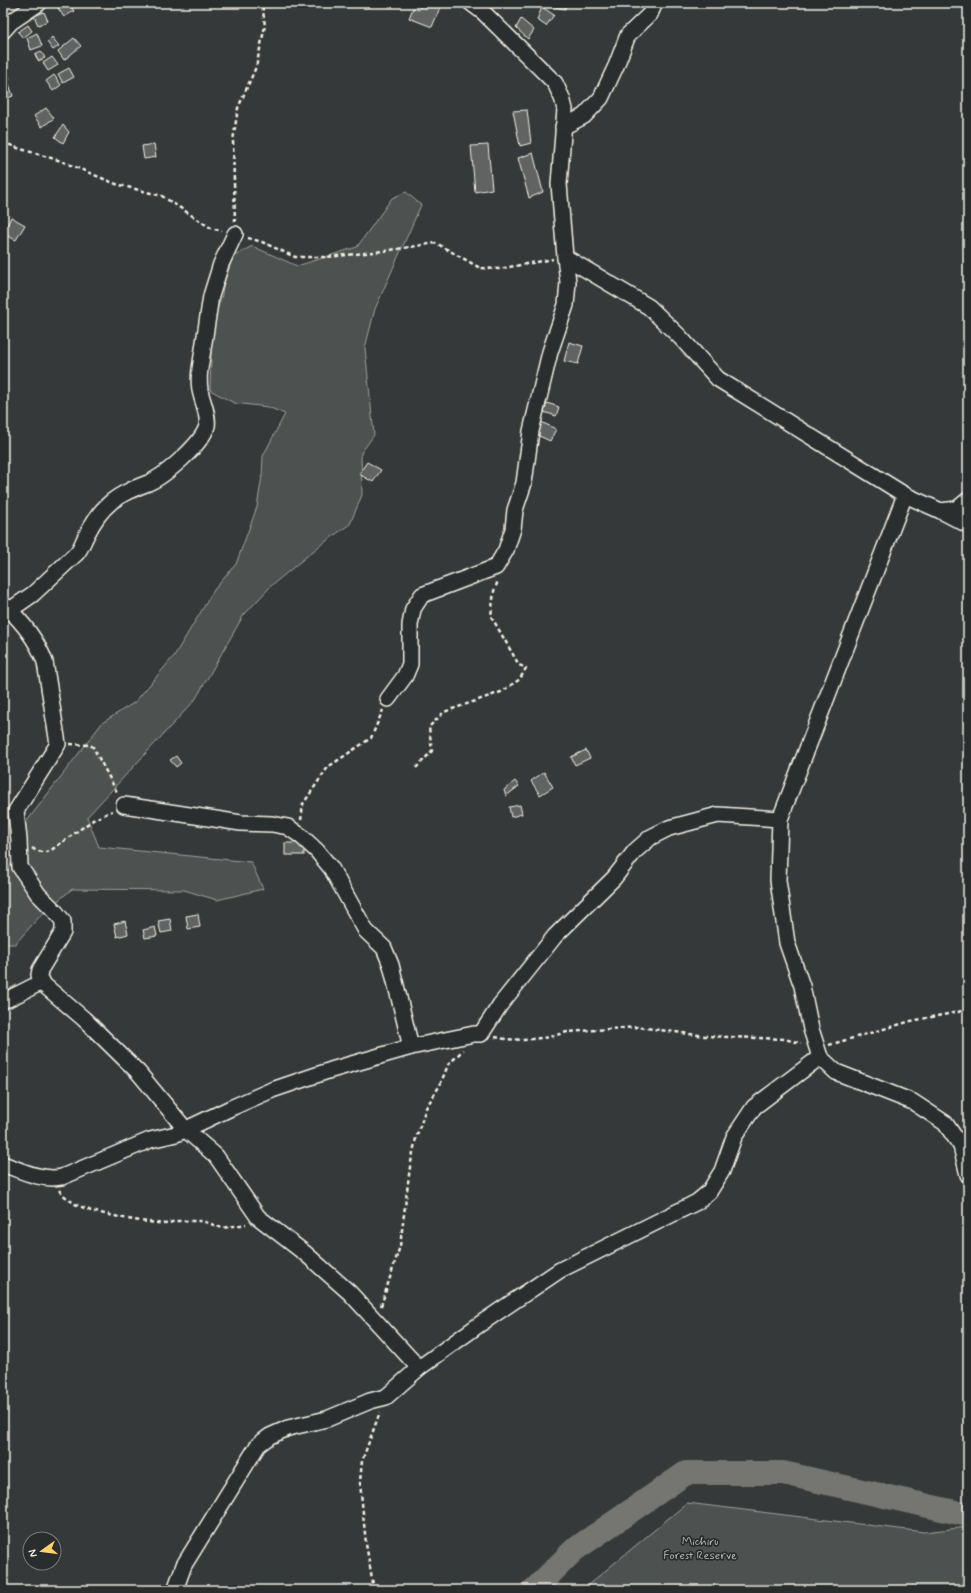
<svg xmlns="http://www.w3.org/2000/svg" width="971" height="1593" font-family="Mynerve,sans-serif">
	<style>
		.green { fill: #4e514f; stroke: #a1a19c }
		.lines { fill: none; stroke-linecap: round; stroke-linejoin: round }
		.river { stroke: #757572; stroke-width: 24 }
		.building { fill: #616362; stroke: #f4f1e8 }
		.street-casing { stroke: #f4f1e8; stroke-width: 18 }
		.path { stroke: #f4f1e8; stroke-width: 2.5; stroke-dasharray: 4 3; stroke-linecap: butt }
		.street { stroke: #2a2d2e; stroke-width: 15 }
		.labels { text-anchor: middle; stroke-width: 3.5; stroke-linejoin: round; paint-order: stroke }
		.park-label { font-size: 12px; fill: #bab9b2; stroke: #2a2d2e }
	</style>
	<rect width="100%" height="100%" fill="#363939"/>
	<filter id="ink" filterUnits="userSpaceOnUse"><feTurbulence type="fractalNoise" baseFrequency=".025" numOctaves="2"/><feDisplacementMap in="SourceGraphic" scale="8" xChannelSelector="R" yChannelSelector="G"/><feConvolveMatrix kernelMatrix="1 2 1 2 8 2 1 2 1" color-interpolation-filters="sRGB"/></filter>
	<g filter="url(#ink)">
		<!-- green -->
		<g class="green">
			<path d="M406 192 421 205 375 309 365 348 374 435 361 453 362 495 350 524 318 547 272 585 243 616 195 700 87 817 99 847 251 862 263 889 217 900 184 890 72 889 41 915 15 944H3V875L8 871 27 821 102 723 135 702 174 656 214 590 236 564 257 507 262 476 263 456 285 414 268 407 234 403 210 390 212 325 222 295 223 286 233 257 252 246 297 266 357 247 392 198Z"/>
			<path d="M687 1503 924 1532 968 1527V1590H582Z"/>
		</g>
		<g class="lines">
			<!-- river -->
			<path class="river" d="M534 1590 574 1550 686 1473H783L968 1515"/>
		</g>
		<!-- building -->
		<g class="building">
			<path d="M66 3H69L74 11 64 17 58 8Z"/>
			<path d="M421 3H442L432 27 409 18 413 8 419 10Z"/>
			<path d="M551 3H566L565 9 550 6Z"/>
			<path d="M542 7 554 15 546 26 537 20Z"/>
			<path d="M44 12 48 21 38 25 34 16Z"/>
			<path d="M521 19 534 30 528 39 516 28Z"/>
			<path d="M28 25 32 31 23 38 18 32Z"/>
			<path d="M37 33 42 46 31 50 27 38Z"/>
			<path d="M52 37 59 46 53 50 47 42Z"/>
			<path d="M74 38 81 46 64 60 58 51Z"/>
			<path d="M41 51 45 58 38 61 35 54Z"/>
			<path d="M52 57 58 65 48 71 43 63Z"/>
			<path d="M3 67H4L10 79 3 82Z"/>
			<path d="M69 68 74 77 63 83 58 74Z"/>
			<path d="M54 75 61 85 53 91 46 81Z"/>
			<path d="M9 84 13 96 3 100V86Z"/>
			<path d="M46 108 54 118 42 127 34 116Z"/>
			<path d="M527 110 531 143 520 146 513 111Z"/>
			<path d="M63 125 69 132 63 143 55 137Z"/>
			<path d="M154 144 156 157 144 159 142 146Z"/>
			<path d="M488 145 492 189 475 192 471 146Z"/>
			<path d="M533 153 543 192 529 198 518 158Z"/>
			<path d="M11 217 25 225 16 240 3 234Z"/>
			<path d="M569 342 583 346 578 364 564 361Z"/>
			<path d="M547 403 559 407 556 416 544 412Z"/>
			<path d="M541 422 556 429 550 441 535 434Z"/>
			<path d="M367 462 381 470 373 482 359 474Z"/>
			<path d="M586 750 590 758 575 765 571 757Z"/>
			<path d="M176 756 181 763 176 767 170 760Z"/>
			<path d="M544 772 553 787 540 795 531 781Z"/>
			<path d="M515 781 519 786 506 796 504 790Z"/>
			<path d="M520 805 522 814 511 817 509 807Z"/>
			<rect x="285" y="843" width="19" height="12"/>
			<path d="M198 914 200 927 188 929 186 916Z"/>
			<path d="M170 919 172 931 161 933 158 921Z"/>
			<path d="M125 921 128 934 117 937 114 924Z"/>
			<path d="M155 927 157 936 145 938 143 930Z"/>
		</g>
		<g class="lines">
			<defs>
				<g id="street">
					<path d="M471 3 483 12 555 83 562 98 565 109 559 184 565 257 649 307 680 337 718 379 905 495 941 511 957 509 968 500"/>
					<path d="M3 31 11 22 39 3"/>
					<path d="M563 127 584 116 601 98 616 66 628 35 650 14 655 3"/>
					<path d="M905 495 780 819 778 880 787 943 802 986 811 1029 820 1057 836 1072 913 1102 945 1123 961 1146 968 1175"/>
					<path d="M941 511 968 525"/>
					<path d="M3 604C21 620 37 640 45 662L58 744 16 811 19 840 20 867 38 894 55 911 63 921V932L40 970 39 975 44 985 84 1019 138 1072 186 1130 216 1156 258 1217 306 1254 350 1293 419 1368"/>
					<path d="M10 610 33 594 77 553C82 547 83 541 87 534 93 522 100 511 111 502 122 493 135 488 148 483 165 476 202 444 207 426 209 415 202 401 200 390 199 383 199 376 200 369L211 296 221 264 235 234"/>
					<path d="M388 699 405 676 410 664V625L413 609 422 595 496 567 506 550 513 529 515 510 524 483 531 431 550 352 566 305 568 282 565 257"/>
					<path d="M124 805 241 823 272 824 288 827 301 836 317 851 331 868 366 931 384 948 391 965 411 1047"/>
					<path d="M3 1000 8 999 42 982"/>
					<path d="M3 1164C22 1171 42 1181 62 1177L150 1140 176 1134 233 1107 272 1090 331 1070 411 1047 474 1034H481L500 1005 555 936 614 878 635 851 651 837 669 828 718 815 780 819"/>
					<path d="M175 1590 184 1565 258 1445 270 1436 288 1428 327 1419 370 1401 386 1397 419 1368 480 1324 560 1270 697 1202 709 1192 722 1171 734 1137 754 1107 820 1057"/>
				</g>
			</defs>
			<!-- street casing -->
			<use href="#street" class="street-casing"/>
			<!-- path -->
			<g class="path">
				<path d="M3 141 14 147 61 161 116 184 162 196 211 228 222 231"/>
				<path d="M235 222 233 141 238 108 256 67 265 26 262 3"/>
				<path d="M248 238 262 242 295 257H327L384 251 436 243 480 268 499 269 553 259"/>
				<path d="M70 744 90 745 93 747 118 794"/>
				<path d="M416 768 432 751 429 727 444 712 501 692 520 679 526 668 519 665 491 616 494 591 498 581"/>
				<path d="M301 820 303 804 328 767 371 738 383 710"/>
				<path d="M32 848C38 852 43 853 50 851L93 820 112 811"/>
				<path d="M495 1037 505 1039 524 1040 549 1037 567 1032 638 1027 705 1036 784 1039 801 1043"/>
				<path d="M829 1045 911 1021 958 1012 968 1009"/>
				<path d="M59 1190 62 1194 75 1204 91 1211 133 1220 165 1224 176 1221H202L223 1228 246 1224"/>
				<path d="M381 1306 400 1246 410 1167 416 1138 426 1108 440 1085 448 1065 463 1050"/>
				<path d="M369 1590 372 1581"/>
				<path d="M374 1590 366 1544 360 1482 362 1461 380 1412"/>
			</g>
			<!-- street -->
			<use href="#street" class="street"/>
		</g>
	</g>
	<g class="labels">
		<!-- park labels -->
		<g class="park-label">
			<text x="700" y="1545">Michiru<tspan x="700" dy="14">Forest Reserve</tspan></text>
		</g>
	</g>
	<!-- margin -->
	<rect width="971" height="1593" fill="none" stroke="#2a2d2e" stroke-width="16"/>
	<rect x="8" y="8" width="955" height="1577" fill="none" stroke="#f4f1e8" stroke-width="1.5" filter="url(#ink)"/>
	<!-- north arrow -->
	<g transform="translate(42 1551) rotate(256)"><circle r="19" fill="#2a2d2e" stroke="#7b7b78"/>
	<path d="M0-3L7 15L0 10L-7 15Z" fill="#ffd166"/>
	<text y="-6" font-size="11" font-weight="bold" text-anchor="middle" fill="#f4f1e8">N</text>
	</g>
</svg>
